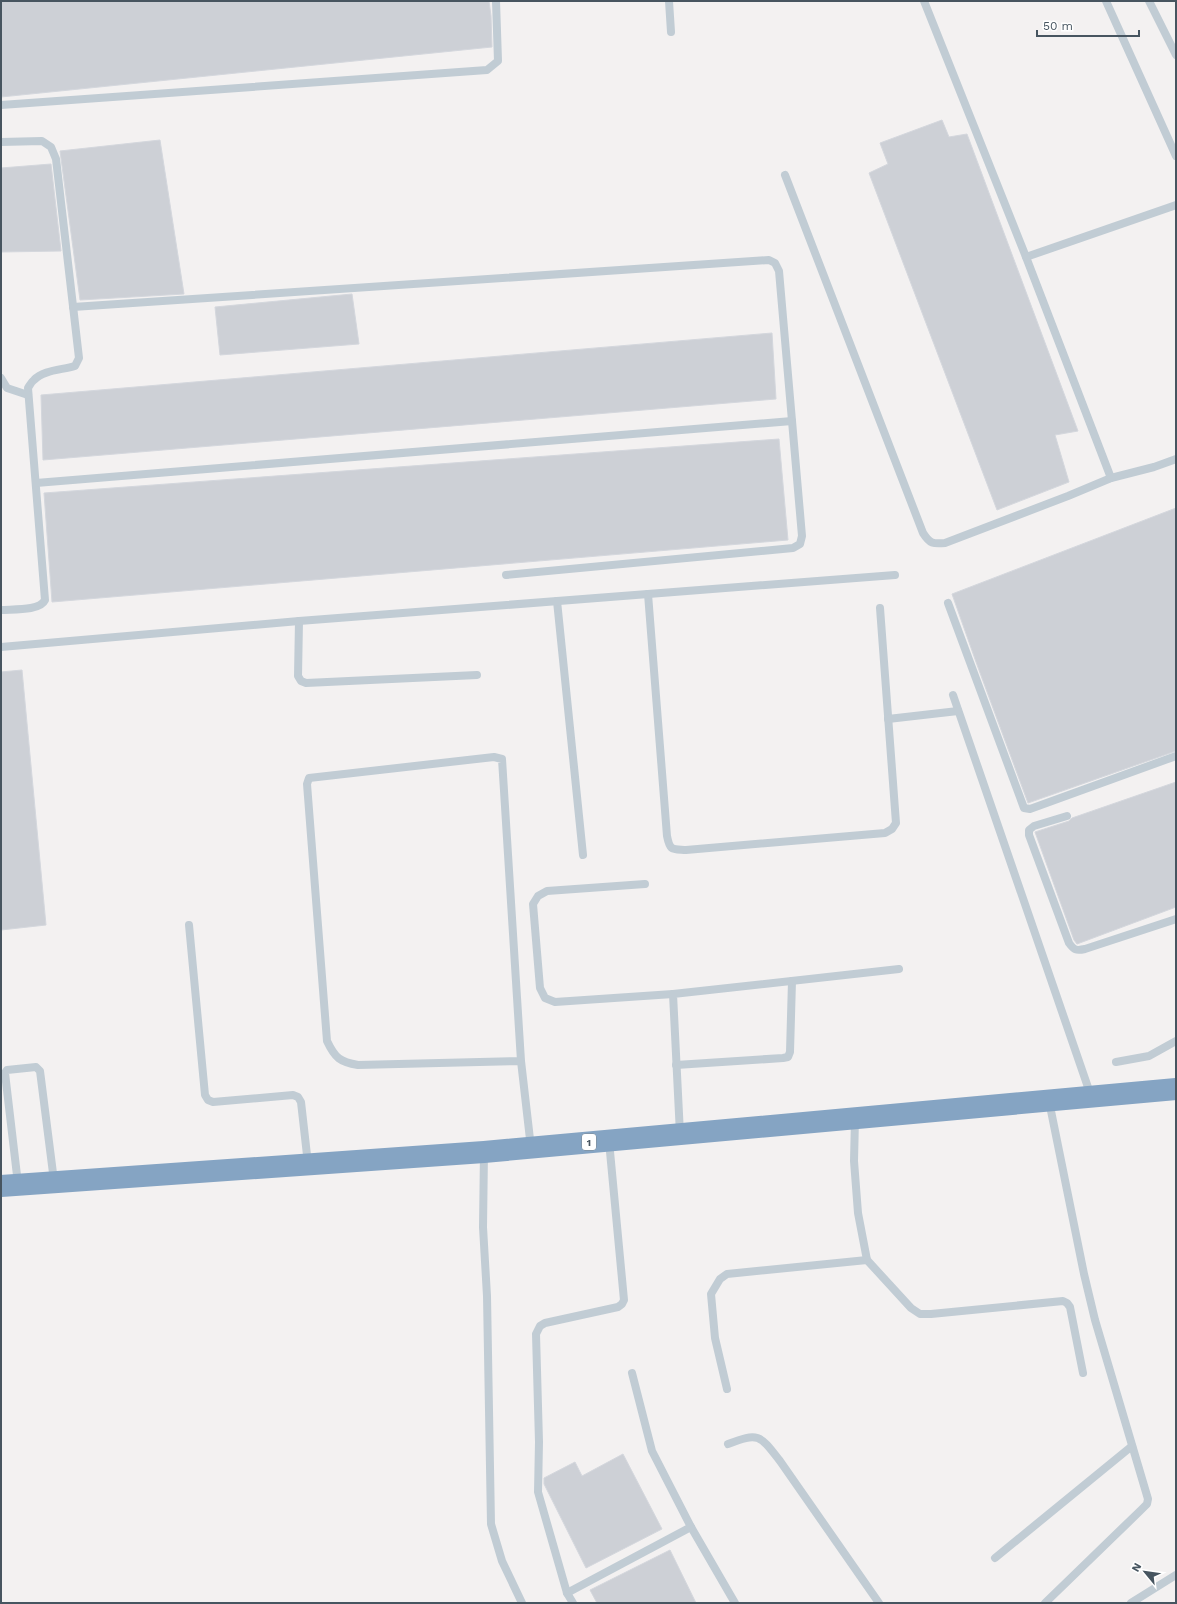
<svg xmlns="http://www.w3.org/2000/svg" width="1177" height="1604" font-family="'Work Sans',sans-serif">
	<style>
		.building { fill: #cdd0d6; stroke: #d4d7dd }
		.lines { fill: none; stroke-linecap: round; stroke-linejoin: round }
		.lane { stroke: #c1ccd4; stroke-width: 8 }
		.highway { stroke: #85a4c3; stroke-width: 22 }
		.labels { text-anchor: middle; stroke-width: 3; stroke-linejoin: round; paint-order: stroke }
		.shield { fill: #fff; stroke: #7e8890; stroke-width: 1 }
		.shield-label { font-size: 10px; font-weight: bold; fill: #475560 }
	</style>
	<rect width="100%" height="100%" fill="#f3f1f1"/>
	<!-- building -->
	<g class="building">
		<path d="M1 1H489L491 16 492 47 1 97Z"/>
		<path d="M942 120 949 137 967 134 1078 431 1055 435 1069 482 997 510 869 173 888 164 880 143Z"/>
		<path d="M160 140 184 294 80 300 60 151Z"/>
		<path d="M51 164 61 251 1 252V168Z"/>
		<path d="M352 294 359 344 220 355 215 307Z"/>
		<path d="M772 333 776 399 43 460 41 395Z"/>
		<path d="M779 439 788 540 52 602 44 493Z"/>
		<path d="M1176 508V751L1028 803 976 662 952 594Z"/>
		<path d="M22 670 46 925 1 930V672Z"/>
		<path d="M1176 782V907L1077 944 1074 940 1035 832 1069 821 1072 818Z"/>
		<path d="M623 1454 662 1529 586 1568 544 1484V1478L575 1462 582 1476Z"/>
		<path d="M670 1550 696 1603H597L590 1590Z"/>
	</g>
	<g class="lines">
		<!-- lane -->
		<g class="lane">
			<path d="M669 1 671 32"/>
			<path d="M924 1 1026 257 1176 205"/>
			<path d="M1106 1 1176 156"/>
			<path d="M1149 1 1176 55"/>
			<path d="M1 105 487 70 498 61 496 1"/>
			<path d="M1 142 42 141 51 147 56 159 79 358 75 366C62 370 43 370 34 380 31 382 30 385 28 388L45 600C40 611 13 609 1 610"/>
			<path d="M785 175 923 533C930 544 933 544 945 543L1068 496 1111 478 1154 467 1176 459"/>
			<path d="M1026 257 1111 478"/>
			<path d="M73 307 769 260 775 263 779 271 802 536 800 544 793 548 506 575"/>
			<path d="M1 378 7 388 28 395"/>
			<path d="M36 483 792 421"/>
			<path d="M648 594 667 836C670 851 672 849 686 850L885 833 892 829 896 823 880 608"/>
			<path d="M557 601 583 855"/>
			<path d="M948 603 1024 808 1030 809 1176 756"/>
			<path d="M299 621 298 676 301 681 306 683 477 675"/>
			<path d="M1 647 299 621 895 575"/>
			<path d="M953 695 1091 1096"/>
			<path d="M888 719 958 711"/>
			<path d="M1067 816 1034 826 1029 830V835L1069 943C1074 950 1076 951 1085 949L1176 919"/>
			<path d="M645 884 547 891 538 896 533 904 540 988 545 998 555 1002 673 994"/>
			<path d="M189 925 205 1095 208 1100 213 1102 293 1095 298 1097 301 1102 308 1164"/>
			<path d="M521 1061 358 1065C340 1062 335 1058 327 1041L307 784 309 778 494 757 502 759 521 1061 531 1148"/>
			<path d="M1116 1062 1149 1056 1176 1041"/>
			<path d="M676 1065 783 1058 788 1057 790 1052 792 981"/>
			<path d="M855 1119 854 1161 858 1213 867 1260 911 1308 920 1314H931L1063 1301 1067 1303 1070 1307 1083 1373"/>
			<path d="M680 1134 673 994 899 969"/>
			<path d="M484 1152 483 1227 487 1296 491 1524 502 1561 522 1603"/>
			<path d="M18 1184 5 1073 7 1070 36 1067 40 1071 54 1181"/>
			<path d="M632 1373 652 1451 691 1527 735 1603"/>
			<path d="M727 1389 715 1338 711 1294 720 1279 727 1274 867 1260"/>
			<path d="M728 1444C759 1432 760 1435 780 1461L879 1603"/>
			<path d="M995 1558 1132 1446"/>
			<path d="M567 1593 691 1527"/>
			<path d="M573 1603 567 1593 538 1492 539 1442 536 1334 540 1326 545 1323 618 1307 622 1304 624 1300 609 1141"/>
			<path d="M1045 1603 1141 1510 1147 1504 1148 1499 1095 1320 1084 1274 1049 1101"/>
			<path d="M1131 1603 1176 1575"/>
		</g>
		<!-- highway -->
		<path class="highway" d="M1 1186 484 1152 1176 1089"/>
	</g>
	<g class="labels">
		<!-- shield labels -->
		<rect class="shield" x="582" y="1134" width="14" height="16" rx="3"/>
		<g class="shield-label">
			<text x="589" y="1146">1</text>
		</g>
	</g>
	<!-- border -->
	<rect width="1177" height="1604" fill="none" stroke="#475560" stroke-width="4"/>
	<!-- north arrow -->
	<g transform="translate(1145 1572) rotate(299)" stroke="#ffffff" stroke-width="3" paint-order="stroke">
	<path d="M0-3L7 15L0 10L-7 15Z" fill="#475560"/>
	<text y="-6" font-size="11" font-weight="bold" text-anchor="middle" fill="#475560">N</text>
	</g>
	<!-- scale -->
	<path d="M1037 30v6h102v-6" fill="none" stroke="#475560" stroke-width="2"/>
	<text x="1043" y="30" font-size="12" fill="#475560" stroke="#ffffff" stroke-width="3" paint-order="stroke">50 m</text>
</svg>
